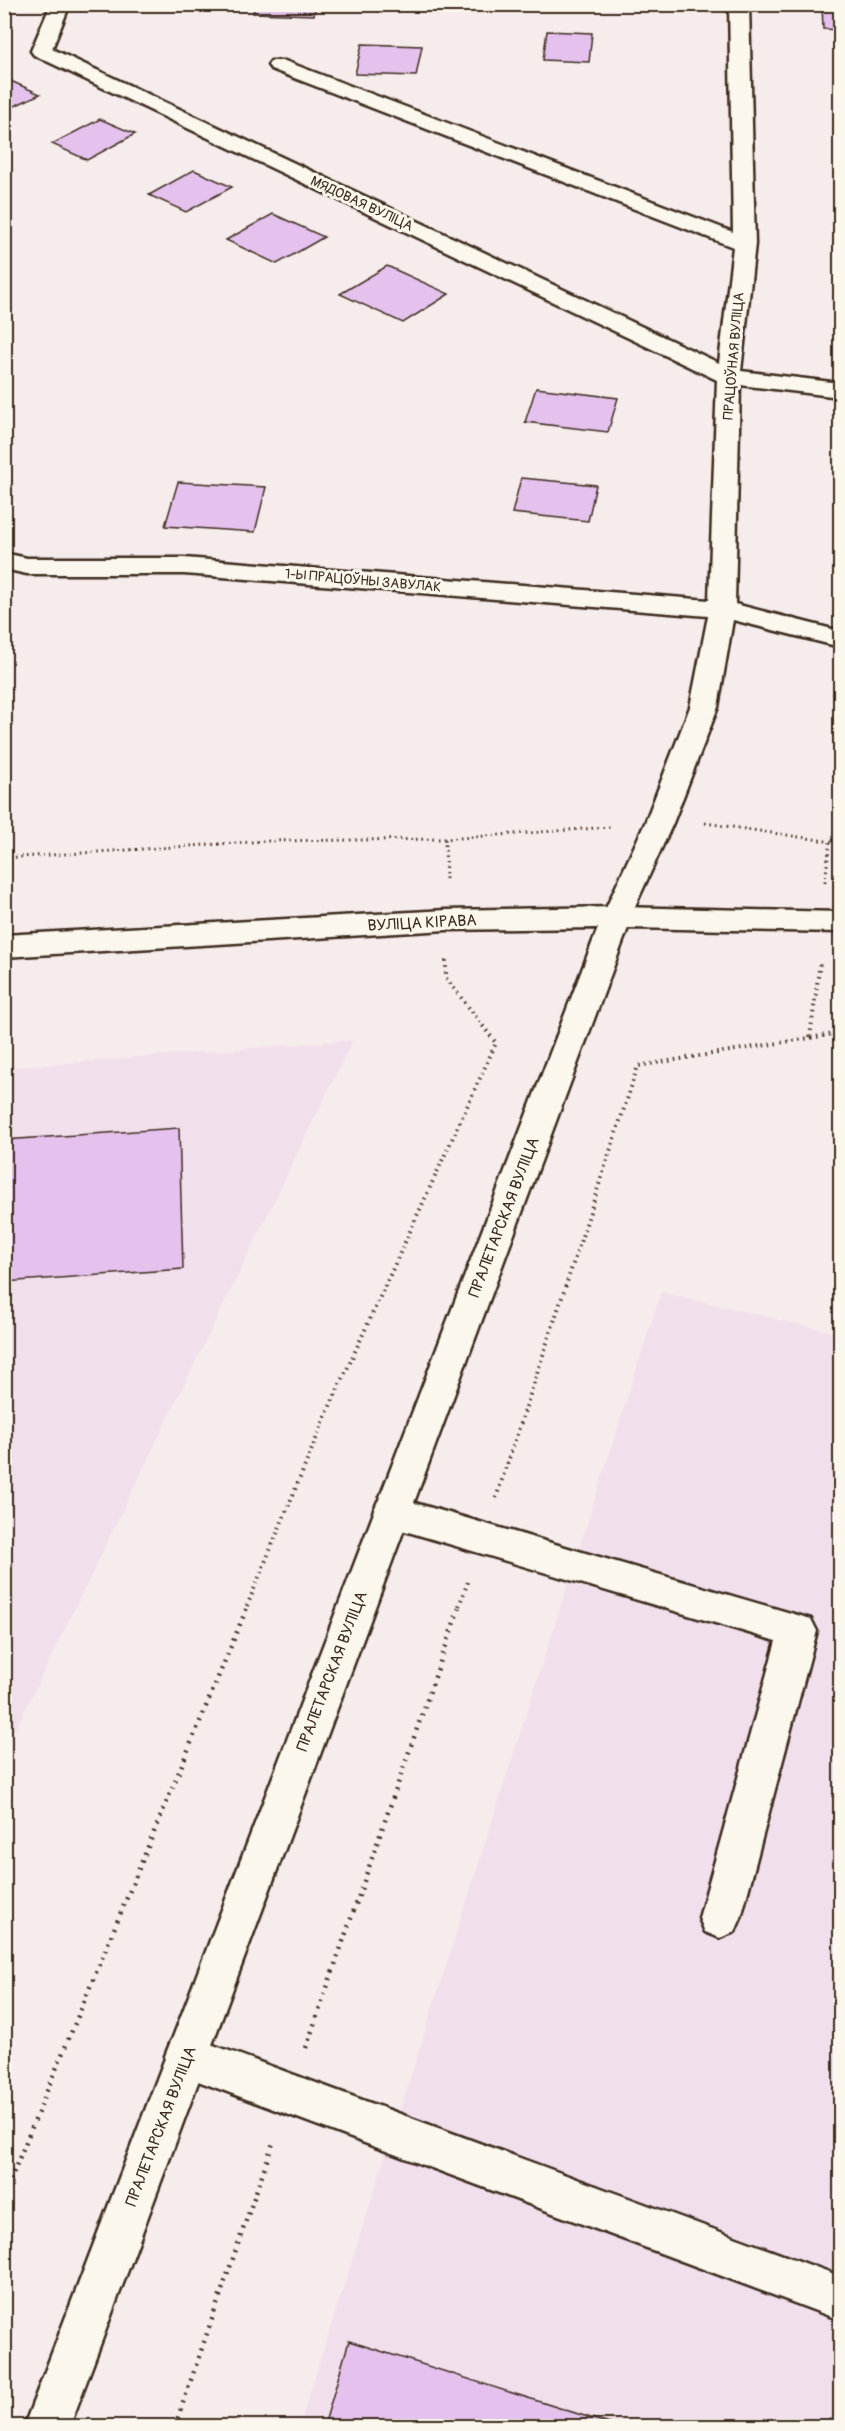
<svg xmlns="http://www.w3.org/2000/svg" width="845" height="2431" font-family="Pangolin,sans-serif">
	<style>
		.built { fill: #f2dfec }
		.building { fill: #e5c2ed; stroke: #3b2a1e; stroke-width: 1.5 }
		.lines { fill: none; stroke-linecap: round; stroke-linejoin: round }
		.minor-casing { stroke: #3b2a1e; stroke-width: 5 }
		.major-casing { stroke: #3b2a1e; stroke-width: 5 }
		.path-far2 { stroke: #3b2a1e; stroke-width: 3; stroke-dasharray: 1.5 4; stroke-linecap: butt }
		.path-far1 { stroke: #3b2a1e; stroke-width: 4; stroke-dasharray: 1.5 4.5; stroke-linecap: butt }
		.path { stroke: #3b2a1e; stroke-width: 4.5; stroke-dasharray: 2 6; stroke-linecap: butt }
		.minor { fill: #fbf7ec; fill-rule: evenodd }
		.major { fill: #fbf7ec; fill-rule: evenodd }
		.labels { text-anchor: middle; stroke-width: 6; stroke-linejoin: round; paint-order: stroke }
		.far-street-label { font-size: 14px; fill: #3b2a1e; stroke: #fbf7ec }
		.street-label { font-size: 16px; fill: #3b2a1e; stroke: #fbf7ec }
	</style>
	<rect width="100%" height="100%" fill="#f7ecec"/>
	<filter id="ink" filterUnits="userSpaceOnUse"><feTurbulence type="fractalNoise" baseFrequency=".0167" numOctaves="2"/><feDisplacementMap in="SourceGraphic" scale="12" xChannelSelector="R" yChannelSelector="G"/><feConvolveMatrix kernelMatrix="1 2 1 2 8 2 1 2 1" color-interpolation-filters="sRGB"/></filter>
	<g filter="url(#ink)">
		<!-- built -->
		<g class="built">
			<path d="M353 1040 5 1751V1068Z"/>
			<path d="M661 1292 840 1334V2426H299Z"/>
		</g>
		<!-- building -->
		<g class="building">
			<path d="M255 4H316L314 15 253 13Z"/>
			<path d="M822 5 840 6V30L823 29Z"/>
			<path d="M547 31 592 33 589 62 543 60Z"/>
			<path d="M362 44 422 46 416 76 355 74Z"/>
			<path d="M4 78 40 94 4 111Z"/>
			<path d="M100 119 135 134 87 160 52 144Z"/>
			<path d="M194 170 232 187 186 212 149 195Z"/>
			<path d="M273 214 324 237 277 264 226 240Z"/>
			<path d="M387 266 449 294 403 323 340 294Z"/>
			<path d="M536 388 618 398 608 432 525 422Z"/>
			<path d="M521 478 596 485 588 521 512 513Z"/>
			<path d="M178 482 266 487 255 532 165 526Z"/>
			<path d="M179 1128 183 1269 4 1282V1140Z"/>
			<path d="M349 2341 616 2426H324Z"/>
		</g>
		<g class="lines">
			<defs>
				<g id="minor">
					<path d="M51 4H70L52 49 719 363 733 247 271 69 268 65 271 61H285L733 232 729 4H749L755 244 741 371 840 383V397L740 385 735 604 840 631V647L733 620 718 707 673 823 627 924 617 927 607 924 602 917 645 823 690 707 708 616 184 574H27L4 569V553L27 558H184L709 600 717 380 34 55 31 51Z"/>
					<path d="M391 1496 811 1619 817 1631 741 1918 735 1932 720 1938 705 1932 699 1918 776 1641 378 1523 373 1512 378 1501Z"/>
					<path d="M186 2035 840 2276V2320L171 2071 165 2056 171 2041Z"/>
				</g>
				<path id="major" d="M617 907 840 912V932L628 928 70 2426H24L598 928 446 930 4 957V935L446 910Z"/>
			</defs>
			<!-- minor casing -->
			<use href="#minor" class="minor-casing"/>
			<!-- major casing -->
			<use href="#major" class="major-casing"/>
			<!-- path-far2 -->
			<g class="path-far2">
				<path d="M705 823 840 843"/>
				<path d="M445 839 446 881"/>
				<path d="M4 858 267 841 445 839 610 827"/>
				<path d="M825 882 830 841"/>
			</g>
			<!-- path-far1 -->
			<g class="path-far1">
				<path d="M810 1037 820 962"/>
				<path d="M496 1498 638 1066 840 1033"/>
				<path d="M247 1606 326 1415 496 1043 446 978V960"/>
				<path d="M459 1606 469 1579"/>
			</g>
			<!-- path -->
			<g class="path">
				<path d="M306 2048 460 1605"/>
				<path d="M4 2195 248 1605"/>
				<path d="M175 2426 274 2140"/>
			</g>
			<!-- minor -->
			<use href="#minor" class="minor"/>
			<!-- major -->
			<use href="#major" class="major"/>
		</g>
	</g>
	<g class="labels">
		<!-- far-street labels -->
		<g class="far-street-label">
			<text transform="translate(362 203) rotate(25)" y="5">МЯДОВАЯ ВУЛІЦА</text>
			<text transform="translate(733 356) rotate(-85)" y="5">ПРАЦОЎНАЯ ВУЛІЦА</text>
			<text transform="translate(363 580) rotate(5)" y="5">1-Ы ПРАЦОЎНЫ ЗАВУЛАК</text>
		</g>
		<!-- street labels -->
		<g class="street-label">
			<text transform="translate(422 922) rotate(-3)" y="6">ВУЛІЦА КІРАВА</text>
			<text transform="translate(503 1217) rotate(-69)" y="6">ПРАЛЕТАРСКАЯ ВУЛІЦА</text>
			<text transform="translate(331 1671) rotate(-69)" y="6">ПРАЛЕТАРСКАЯ ВУЛІЦА</text>
			<text transform="translate(160 2126) rotate(-69)" y="6">ПРАЛЕТАРСКАЯ ВУЛІЦА</text>
		</g>
	</g>
	<!-- margin -->
	<rect width="845" height="2431" fill="none" stroke="#fbf7ec" stroke-width="24"/>
	<rect x="12" y="12" width="821" height="2407" fill="none" stroke="#3b2a1e" stroke-width="2" filter="url(#ink)"/>
</svg>
